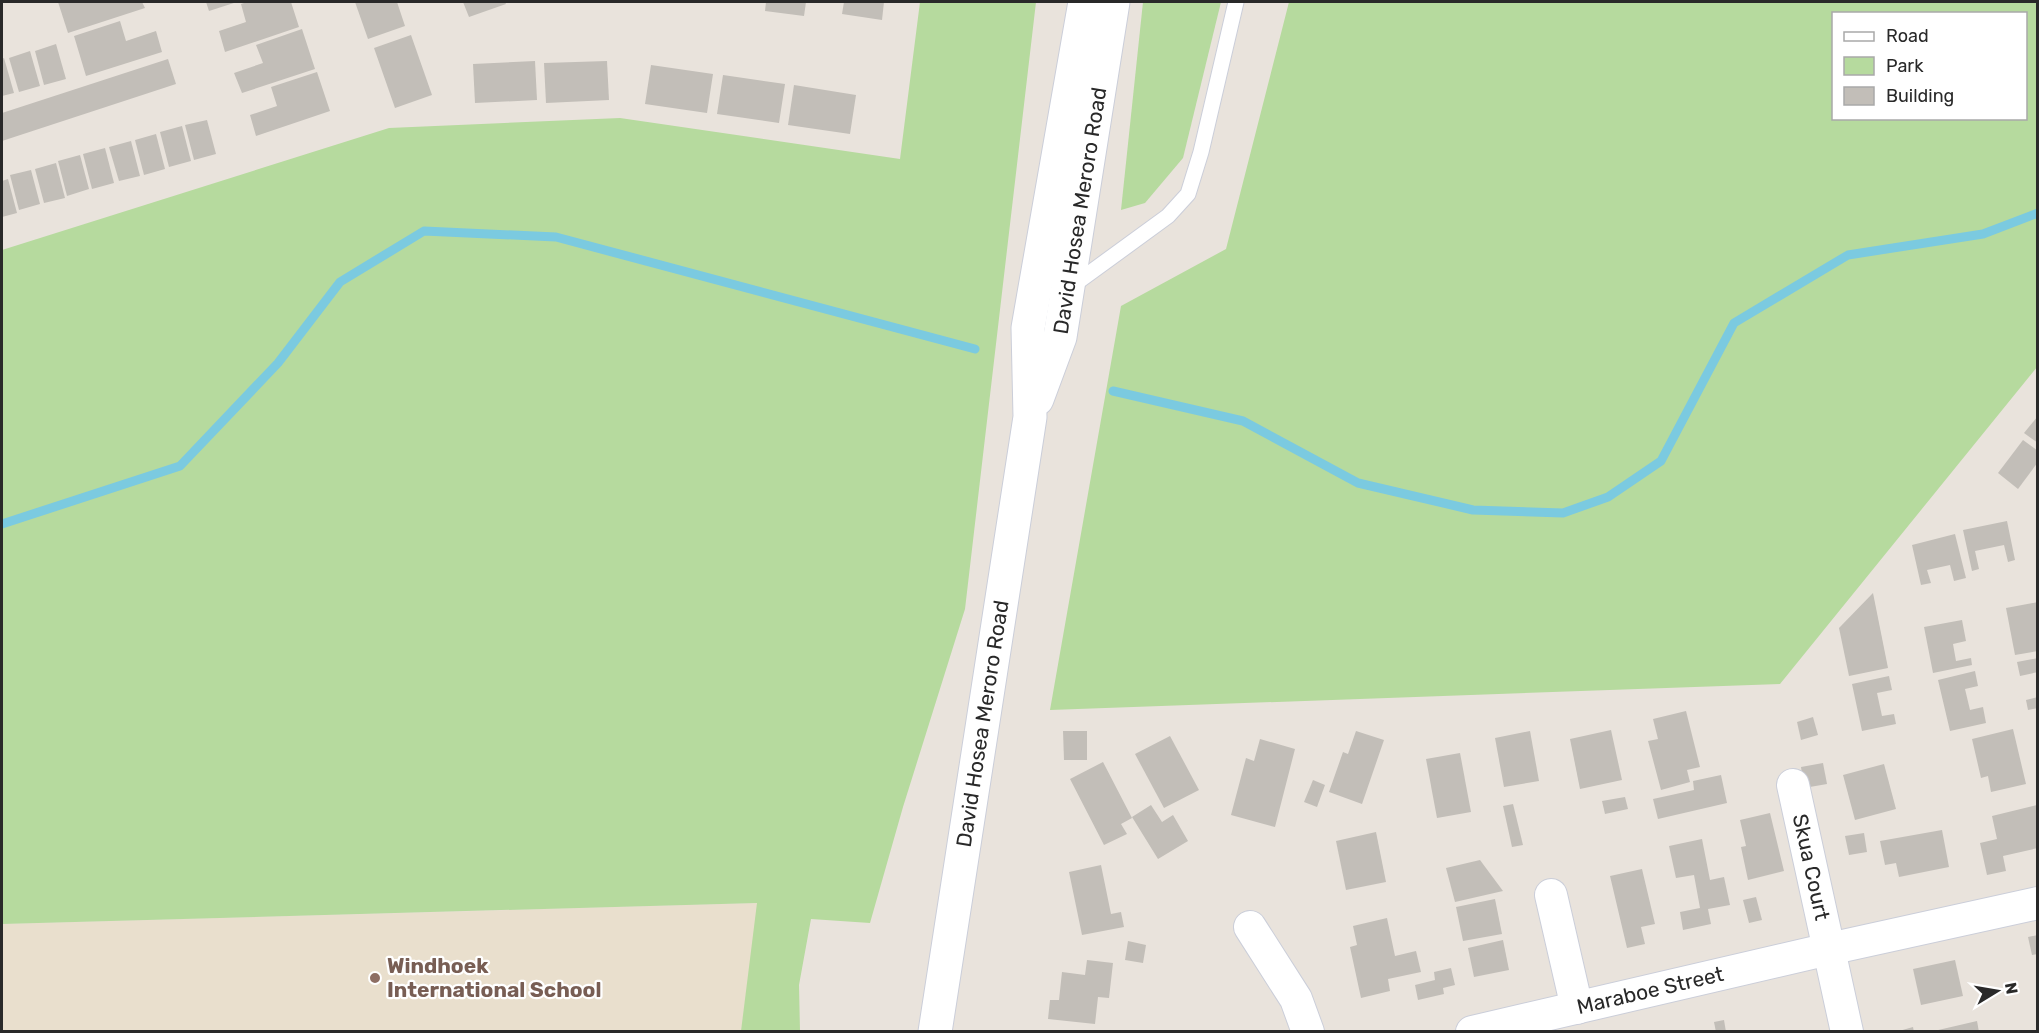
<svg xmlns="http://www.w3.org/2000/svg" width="2039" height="1033" font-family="Rubik,sans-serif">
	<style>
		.education { fill: #e9dfcd }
		.green { fill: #b6da9e; fill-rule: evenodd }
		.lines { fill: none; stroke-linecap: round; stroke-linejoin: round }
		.stream { stroke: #7bcae0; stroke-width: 9 }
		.building { fill: #c2beb8 }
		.service-casing { stroke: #cbced9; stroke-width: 17 }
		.minor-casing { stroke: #cbced9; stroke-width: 34 }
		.secondary-casing { stroke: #cbced9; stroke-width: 35 }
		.service { stroke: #fff; stroke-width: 15 }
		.minor { stroke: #fff; stroke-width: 32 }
		.secondary { stroke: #fff; stroke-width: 33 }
		.education-dot { fill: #8d6e63; stroke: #fff; stroke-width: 2 }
		.labels { text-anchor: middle; stroke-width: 4.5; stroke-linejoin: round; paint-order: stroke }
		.street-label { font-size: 21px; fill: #292929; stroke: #fff }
		.education-label { font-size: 21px; font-weight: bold; fill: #785e54; stroke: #fff; text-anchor: start }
	</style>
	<rect width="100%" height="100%" fill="#e9e3dc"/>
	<!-- education -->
	<path class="education" d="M758 903 741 1032 2 1031V924Z"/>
	<!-- green -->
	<g class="green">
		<path d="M920 2H1036L965 609 903 807 870 923 811 919 799 985 800 1031H741L757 903 2 924V250L389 128 620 118 900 159Z"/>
		<path d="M1143 2H1221L1183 158 1145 203 1121 210Z"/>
		<path d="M1289 2H2037V367L1780 684 1050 710 1121 306 1226 249ZM1834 14H2026V118H1834Z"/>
	</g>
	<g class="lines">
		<!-- stream -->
		<g class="stream">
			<path d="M1113 391 1243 421 1358 483 1473 510 1563 513 1608 497 1661 461 1734 323 1848 255 1983 234 2038 213"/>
			<path d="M2 524 180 466 278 363 340 282 424 231 556 237 975 349"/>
		</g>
	</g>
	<!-- building -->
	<g class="building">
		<path d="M58 2H142L145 8 68 33Z"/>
		<path d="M206 2H237L209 11Z"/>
		<path d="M247 2H291L299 27 225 52 219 31 246 22 241 4Z"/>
		<path d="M355 2H397L405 26 368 39Z"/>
		<path d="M463 2H505L506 4 469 17Z"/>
		<path d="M766 2H806L804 16 765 11Z"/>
		<path d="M844 2H884L882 20 842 14Z"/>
		<path d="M120 21 126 41 156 31 162 52 86 76 74 36Z"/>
		<path d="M302 29 315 69 242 93 234 73 263 63 256 45Z"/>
		<path d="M411 35 432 95 395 108 374 48Z"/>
		<path d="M56 44 66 79 44 85 35 51Z"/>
		<path d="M30 51 40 86 19 92 9 58Z"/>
		<path d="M4 58 14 93 2 96V59Z"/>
		<path d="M168 59 176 84 2 141V113Z"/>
		<path d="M535 61 537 100 475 103 473 64Z"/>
		<path d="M607 61 609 100 546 103 544 63Z"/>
		<path d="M651 65 713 74 707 113 645 104Z"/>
		<path d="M317 72 330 111 256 136 250 115 277 106 271 87Z"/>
		<path d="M723 75 785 84 779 123 717 114Z"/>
		<path d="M794 85 856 95 850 134 788 125Z"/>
		<path d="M207 120 216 154 194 160 185 125Z"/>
		<path d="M182 126 191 161 169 167 160 132Z"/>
		<path d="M156 134 165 169 144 175 135 140Z"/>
		<path d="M131 141 140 176 119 181 109 147Z"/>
		<path d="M105 148 114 183 92 189 83 154Z"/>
		<path d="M80 155 89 189 67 196 58 161Z"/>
		<path d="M56 163 65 198 44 203 35 169Z"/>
		<path d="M31 170 40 204 19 210 10 175Z"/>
		<path d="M8 179 17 213 2 217V181Z"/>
		<path d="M2038 416V443L2024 433Z"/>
		<path d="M2023 440 2038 451V462L2018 489 1998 473Z"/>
		<path d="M2007 521 2015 560 2008 562 2004 545 1975 551 1979 569 1972 571 1963 530Z"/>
		<path d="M1955 534 1966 578 1954 581 1950 565 1927 570 1931 583 1921 585 1912 545Z"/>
		<path d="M1873 593 1888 668 1849 676 1839 628Z"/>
		<path d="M2038 602V651L2015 655 2006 608Z"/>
		<path d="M1962 620 1966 641 1953 644 1956 661 1971 658 1972 665 1933 673 1924 627Z"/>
		<path d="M2038 658V672L2020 676 2017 662Z"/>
		<path d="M1975 671 1978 686 1965 689 1970 710 1983 707 1986 723 1950 731 1938 680Z"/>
		<path d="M1889 676 1892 690 1877 693 1882 716 1894 714 1896 724 1862 731 1852 684Z"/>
		<path d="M2038 697V708L2028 710 2026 700Z"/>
		<path d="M1686 711 1700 767 1687 770 1690 782 1661 790 1648 741 1658 739 1653 719Z"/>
		<path d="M1813 717 1818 735 1801 740 1797 722Z"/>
		<path d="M2013 729 2026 784 1991 792 1988 776 1981 778 1972 739Z"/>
		<path d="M1611 730 1622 780 1580 789 1570 739Z"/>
		<path d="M1063 731H1087V760H1064Z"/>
		<path d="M1356 731 1384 740 1362 804 1329 792 1343 752 1348 754Z"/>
		<path d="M1530 731 1539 781 1504 787 1495 738Z"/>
		<path d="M1170 736 1199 790 1164 808 1135 754Z"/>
		<path d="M1260 739 1295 749 1275 827 1231 815 1246 758 1254 761Z"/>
		<path d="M1460 753 1471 812 1437 818 1426 759Z"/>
		<path d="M1103 762 1132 818 1121 824 1127 834 1104 845 1070 779Z"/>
		<path d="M1823 763 1827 784 1804 788 1801 767Z"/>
		<path d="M1884 764 1896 809 1855 820 1843 775Z"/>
		<path d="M1721 775 1727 803 1658 819 1653 799 1694 790 1693 781Z"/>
		<path d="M1313 780 1325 785 1317 807 1304 802Z"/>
		<path d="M1625 797 1628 809 1605 814 1602 801Z"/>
		<path d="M1513 804 1523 845 1512 847 1503 806Z"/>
		<path d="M1151 805 1162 822 1173 815 1188 841 1158 859 1132 817Z"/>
		<path d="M2037 805 2038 848 2003 856 2006 871 1987 875 1980 843 1997 839 1992 816Z"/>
		<path d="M1770 813 1784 871 1748 880 1741 847 1746 846 1740 820Z"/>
		<path d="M1942 830 1949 867 1899 877 1896 863 1885 865 1880 841Z"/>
		<path d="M1376 832 1386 882 1346 890 1336 841Z"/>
		<path d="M1864 833 1867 852 1849 855 1845 836Z"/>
		<path d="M1702 839 1710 880 1724 877 1730 905 1708 909 1711 924 1683 930 1680 912 1700 908 1694 875 1676 878 1669 846Z"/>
		<path d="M1480 860 1503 891 1455 902 1446 868Z"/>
		<path d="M1101 865 1111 914 1121 912 1124 927 1082 935 1069 872Z"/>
		<path d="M1642 869 1655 924 1641 927 1645 944 1627 948 1610 876Z"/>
		<path d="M1756 897 1762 920 1749 923 1743 900Z"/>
		<path d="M1495 899 1502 934 1463 941 1456 907Z"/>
		<path d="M1387 918 1395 956 1416 951 1421 972 1388 979 1390 991 1361 998 1350 947 1357 945 1353 926Z"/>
		<path d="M2038 935V954L2032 955 2028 937Z"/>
		<path d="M1503 940 1509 970 1474 977 1468 948Z"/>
		<path d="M1128 941 1146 945 1143 963 1125 960Z"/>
		<path d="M1087 960 1113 963 1109 998 1098 997 1095 1024 1048 1019 1050 1000H1059L1062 972 1085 975Z"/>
		<path d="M1955 960 1963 996 1921 1005 1913 969Z"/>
		<path d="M1451 968 1455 985 1443 988 1444 994 1418 1000 1415 985 1435 980 1434 972Z"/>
		<path d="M1724 1020 1726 1032H1716L1714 1022Z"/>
		<path d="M1977 1021 1979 1032H1935L1934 1031Z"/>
		<path d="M1913 1027 1914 1032H1899V1031Z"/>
	</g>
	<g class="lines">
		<defs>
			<path id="service" d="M1072 286 1168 216 1188 194 1201 152 1236 2"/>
			<g id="minor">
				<path id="s1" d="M1793 785 1847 1032"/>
				<path d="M1551 895 1577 1008"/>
				<path d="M1250 927 1296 999 1308 1032"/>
				<path id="s2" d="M1472 1032 1829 949 2038 903"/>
			</g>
			<g id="secondary">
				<path id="s3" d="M1037 399 1060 337 1113 2"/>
				<path id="s4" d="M935 1032 1030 417 1028 328 1085 2"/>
			</g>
		</defs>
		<!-- service casing -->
		<use href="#service" class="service-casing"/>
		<!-- minor casing -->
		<use href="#minor" class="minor-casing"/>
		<!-- secondary casing -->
		<use href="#secondary" class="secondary-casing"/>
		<!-- service -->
		<use href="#service" class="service"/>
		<!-- minor -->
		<use href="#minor" class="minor"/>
		<!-- secondary -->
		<use href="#secondary" class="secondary"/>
	</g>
	<!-- markers -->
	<circle class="education-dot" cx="375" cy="978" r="6"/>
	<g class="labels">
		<!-- street labels -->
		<g class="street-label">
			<text dy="7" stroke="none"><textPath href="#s3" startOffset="194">David Hosea Meroro Road</textPath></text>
			<text dy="7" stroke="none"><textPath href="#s4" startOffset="312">David Hosea Meroro Road</textPath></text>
			<text dy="7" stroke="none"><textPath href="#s1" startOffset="84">Skua Court</textPath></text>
			<text dy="7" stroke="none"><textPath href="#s2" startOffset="183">Maraboe Street</textPath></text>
		</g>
		<!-- education labels -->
		<g class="education-label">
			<text x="387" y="973">Windhoek<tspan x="387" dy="24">International School</tspan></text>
		</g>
	</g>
	<!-- border -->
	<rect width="2039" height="1033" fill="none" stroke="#292929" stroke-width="6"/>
	<!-- legend -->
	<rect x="1832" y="12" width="195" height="108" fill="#ffffff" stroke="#a9a9a9" stroke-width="1.5"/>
	<rect x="1844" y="32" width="30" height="9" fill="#ffffff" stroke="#a9a9a9" stroke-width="1.5"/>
	<text x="1886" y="42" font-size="18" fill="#292929">Road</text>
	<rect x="1844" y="57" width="30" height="18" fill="#b6da9e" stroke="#a9a9a9" stroke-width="1.5"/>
	<text x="1886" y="72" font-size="18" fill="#292929">Park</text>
	<rect x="1844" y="87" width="30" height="18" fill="#c2beb8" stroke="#a9a9a9" stroke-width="1.5"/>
	<text x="1886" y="102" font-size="18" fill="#292929">Building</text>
	<!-- north arrow -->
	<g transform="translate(1997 991) rotate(79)" stroke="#ffffff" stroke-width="4.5" paint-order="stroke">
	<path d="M0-4.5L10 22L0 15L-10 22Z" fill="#292929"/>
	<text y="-9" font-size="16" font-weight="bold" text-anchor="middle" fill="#292929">N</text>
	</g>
</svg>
